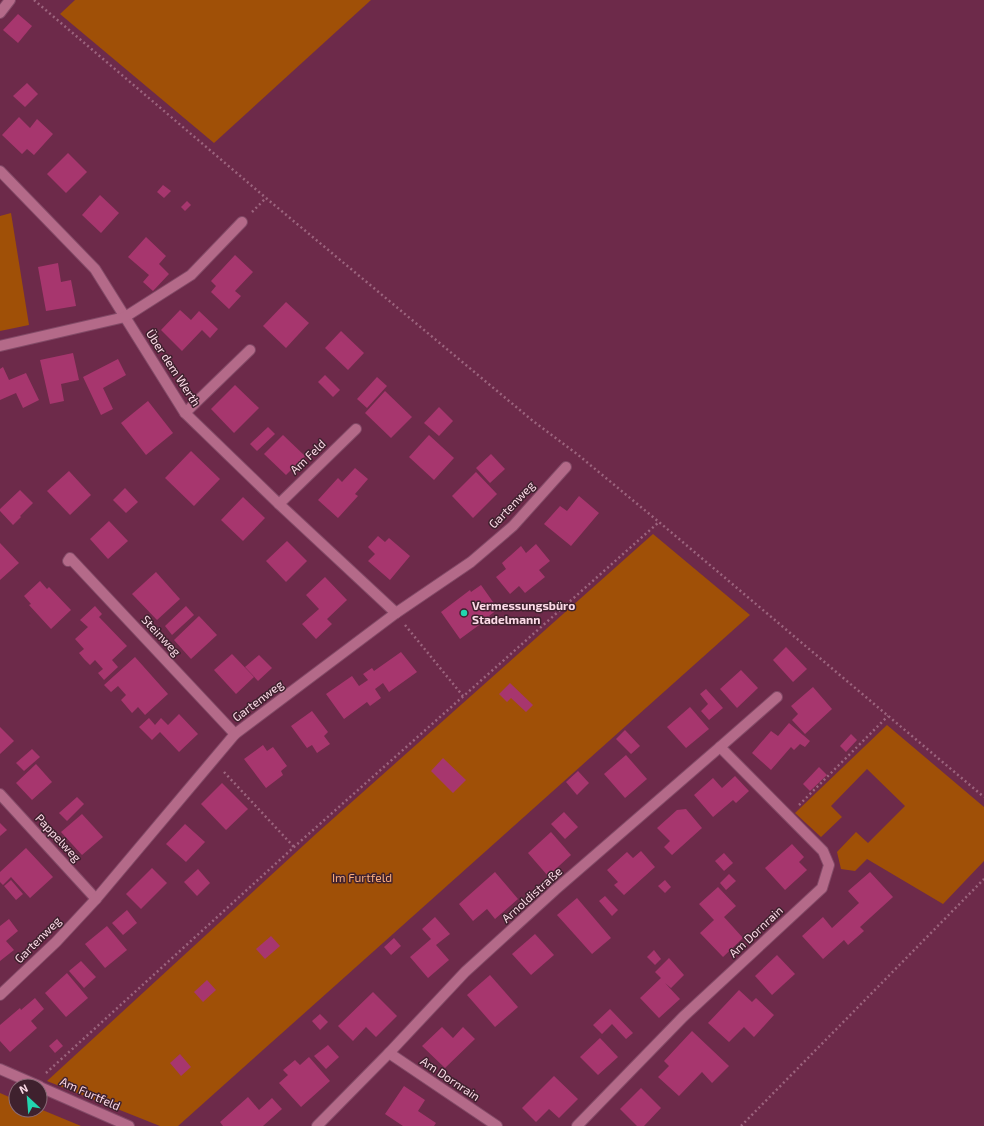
<svg xmlns="http://www.w3.org/2000/svg" width="984" height="1126" font-family="'Exo 2',sans-serif">
	<style>
		.green { fill: #a05007 }
		.building { fill: #a7366e }
		.lines { fill: none; stroke-linecap: round; stroke-linejoin: round }
		.minor-casing { stroke: #834a67; stroke-width: 12 }
		.path { stroke: #9c647e; stroke-width: 2.5; stroke-dasharray: 2 3; stroke-linecap: butt }
		.minor { stroke: #b46a89; stroke-width: 10 }
		.poi-dot { fill: #22d5af; stroke: #3f212e; stroke-width: 1.5 }
		.labels { text-anchor: middle; stroke-width: 3; stroke-linejoin: round; paint-order: stroke }
		.street-label { font-size: 12px; fill: #fcdae7; stroke: #3f212e }
		.poi-label { font-size: 12px; font-weight: bold; fill: #fcdae7; stroke: #3f212e; text-anchor: start }
		.park-label { font-size: 12px; fill: #fbae7c; stroke: #3f212e }
	</style>
	<rect width="100%" height="100%" fill="#6d2a4a"/>
	<!-- green -->
	<g class="green">
		<path d="M75 0H371L214 143 60 14Z"/>
		<path d="M11 213 29 325 0 331V216Z"/>
		<path d="M653 534 750 615 178 1126H160L47 1081 317 833Z"/>
		<path d="M887 725 984 807V861L943 904 867 859 855 871 841 869 837 852 856 832 868 843 905 806 867 769 831 806 842 817 821 837 795 813Z"/>
		<path d="M0 1093 16 1100V1110L40 1109 81 1126H0Z"/>
	</g>
	<!-- building -->
	<g class="building">
		<path d="M18 14 32 26 18 43 3 30Z"/>
		<path d="M27 83 38 94 25 107 13 96Z"/>
		<path d="M19 117 30 128 37 119 53 134 34 155 27 149 22 154 2 135Z"/>
		<path d="M68 153 87 172 66 193 47 174Z"/>
		<path d="M163 185 171 191 164 198 157 192Z"/>
		<path d="M100 195 119 213 101 233 82 215Z"/>
		<path d="M187 201 191 205 185 211 181 207Z"/>
		<path d="M146 237 166 256 159 264 169 274 153 291 143 282 149 275 128 257Z"/>
		<path d="M235 255 253 272 235 291 241 296 229 309 211 292 216 286 211 281Z"/>
		<path d="M58 263 61 282 71 280 76 306 46 311 38 267Z"/>
		<path d="M286 302 309 323 286 348 263 326Z"/>
		<path d="M180 310 191 320 199 311 218 329 210 338 202 330 182 351 161 330Z"/>
		<path d="M341 331 364 353 348 370 325 348Z"/>
		<path d="M73 353 79 380 61 384 64 401 50 404 40 360Z"/>
		<path d="M118 359 126 375 103 388 113 409 101 415 83 377Z"/>
		<path d="M3 367 9 380 26 373 39 400 23 408 16 393 0 400V369Z"/>
		<path d="M325 375 340 390 333 397 318 382Z"/>
		<path d="M377 377 387 386 367 408 357 399Z"/>
		<path d="M235 385 259 408 234 433 211 409Z"/>
		<path d="M385 391 412 417 391 438 365 413Z"/>
		<path d="M148 401 173 433 146 455 121 423Z"/>
		<path d="M439 407 453 421 439 436 424 423Z"/>
		<path d="M268 427 275 434 257 451 250 444Z"/>
		<path d="M283 435 305 456 286 475 264 454Z"/>
		<path d="M429 435 454 458 434 480 409 457Z"/>
		<path d="M191 451 220 479 194 506 165 478Z"/>
		<path d="M491 454 505 469 490 483 476 468Z"/>
		<path d="M355 468 368 479 355 494 358 496 338 518 318 500 338 478 342 482Z"/>
		<path d="M69 471 91 495 70 515 47 491Z"/>
		<path d="M476 472 497 494 473 518 452 496Z"/>
		<path d="M125 488 138 502 126 513 113 500Z"/>
		<path d="M20 490 33 503 20 516 21 517 13 525 0 511V509Z"/>
		<path d="M579 496 599 513 571 546 544 524 560 506 567 511Z"/>
		<path d="M243 497 265 518 243 541 221 520Z"/>
		<path d="M109 521 128 541 108 559 90 539Z"/>
		<path d="M378 536 385 542 389 538 410 556 390 580 368 561 375 554 368 547Z"/>
		<path d="M287 541 307 561 286 582 266 561Z"/>
		<path d="M0 543 19 563 0 580Z"/>
		<path d="M536 544 550 561 539 570 545 577 525 593 519 586 510 594 496 577 506 569 502 563 521 546 526 553Z"/>
		<path d="M156 572 180 599 157 620 132 594Z"/>
		<path d="M325 577 347 600 327 619 332 624 316 639 302 624 319 609 306 595Z"/>
		<path d="M40 581 47 589 49 587 71 610 51 629 29 605 31 604 24 596Z"/>
		<path d="M481 585 498 609 489 616 490 617 460 639 441 612 470 590 471 592Z"/>
		<path d="M95 606 102 614 99 617 127 646 112 660 118 667 104 680 98 673 103 669 95 660 90 665 84 659 79 653 84 649 75 639 88 627 80 620Z"/>
		<path d="M186 606 194 615 172 635 165 626Z"/>
		<path d="M199 616 217 635 191 659 174 640Z"/>
		<path d="M786 647 807 669 793 682 773 660Z"/>
		<path d="M401 652 417 672 389 692 383 683 375 689 381 698 370 706 367 702 344 719 326 694 352 676 359 686 368 680 363 674 372 668 374 671Z"/>
		<path d="M232 654 254 677 236 694 214 670Z"/>
		<path d="M259 655 272 668 258 681 245 667Z"/>
		<path d="M135 657 168 694 145 715 138 707 132 713 121 700 126 695 118 686 111 692 104 685Z"/>
		<path d="M741 670 758 688 737 708 720 689Z"/>
		<path d="M510 683 533 705 526 712 511 698 507 702 499 694Z"/>
		<path d="M813 687 832 709 805 734 792 720 798 714 791 706Z"/>
		<path d="M706 689 723 708 709 720 701 711 708 704 700 694Z"/>
		<path d="M690 707 709 729 686 748 667 727Z"/>
		<path d="M312 711 328 732 324 736 330 744 317 753 312 745 307 748 291 726Z"/>
		<path d="M179 714 198 734 179 752 160 732 152 740 139 727 149 718 155 725 161 718 168 725Z"/>
		<path d="M789 723 810 741 805 747 800 744 794 750 791 747 771 770 752 753 771 731 778 736Z"/>
		<path d="M0 727 14 741 0 754Z"/>
		<path d="M625 730 640 746 631 754 616 739Z"/>
		<path d="M851 734 857 740 846 752 840 746Z"/>
		<path d="M263 745 267 751 273 747 287 766 281 771 283 775 266 788 244 759Z"/>
		<path d="M32 749 40 757 24 771 16 763Z"/>
		<path d="M626 755 647 779 625 798 604 774Z"/>
		<path d="M443 758 466 780 453 793 431 771Z"/>
		<path d="M36 764 52 782 32 800 16 783Z"/>
		<path d="M819 767 827 775 810 791 803 784Z"/>
		<path d="M578 771 589 783 577 795 566 782Z"/>
		<path d="M735 776 749 791 736 803 733 800 713 817 694 795 713 778 722 788Z"/>
		<path d="M222 783 248 809 226 830 201 804Z"/>
		<path d="M77 797 84 804 67 821 59 813Z"/>
		<path d="M686 809 702 828 672 855 664 847 670 841 657 828 677 810Z"/>
		<path d="M564 812 578 827 565 839 551 824Z"/>
		<path d="M82 814 103 837 82 855 61 832Z"/>
		<path d="M0 823 7 830 0 836Z"/>
		<path d="M185 824 205 842 186 862 166 844Z"/>
		<path d="M551 832 571 855 548 876 528 853Z"/>
		<path d="M792 844 804 857 799 862 807 870 785 890 765 868Z"/>
		<path d="M26 848 53 877 30 898 11 877 3 885 0 882V872Z"/>
		<path d="M641 851 655 867 624 895 614 885 618 882 607 870 627 852 633 858Z"/>
		<path d="M724 853 733 863 724 871 715 861Z"/>
		<path d="M152 868 167 883 141 909 126 894Z"/>
		<path d="M198 869 210 883 197 896 184 882Z"/>
		<path d="M495 872 518 899 495 919 487 909 473 921 459 904Z"/>
		<path d="M870 872 893 897 860 927 864 931 848 945 844 940 823 959 802 936 823 917 832 928 859 903 848 891Z"/>
		<path d="M729 874 736 881 726 890 720 883Z"/>
		<path d="M11 880 23 894 16 900 4 886Z"/>
		<path d="M665 880 671 887 665 893 658 886Z"/>
		<path d="M718 887 736 906 724 917 743 938 723 957 700 933 714 920 699 904Z"/>
		<path d="M605 896 618 910 612 916 599 901Z"/>
		<path d="M577 898 611 938 592 954 557 915Z"/>
		<path d="M127 910 137 923 123 935 112 923Z"/>
		<path d="M435 917 450 934 436 945 449 960 428 978 410 957 431 939 422 929Z"/>
		<path d="M9 919 18 931 6 941 14 950 0 961V926Z"/>
		<path d="M107 926 127 950 105 968 85 944Z"/>
		<path d="M535 934 554 955 531 975 512 954Z"/>
		<path d="M271 936 280 946 265 959 256 949Z"/>
		<path d="M394 938 401 946 391 955 384 947Z"/>
		<path d="M654 950 661 959 655 965 647 957Z"/>
		<path d="M777 955 795 974 772 995 755 976Z"/>
		<path d="M669 958 684 975 671 988 665 983 680 999 659 1018 640 998 661 978 655 972Z"/>
		<path d="M81 961 96 977 84 988 69 971Z"/>
		<path d="M67 973 88 998 66 1017 45 993Z"/>
		<path d="M490 975 518 1007 495 1027 467 995Z"/>
		<path d="M207 980 216 990 203 1002 194 992Z"/>
		<path d="M739 990 752 1002 756 998 774 1015 754 1037 744 1027 729 1042 708 1023Z"/>
		<path d="M373 992 397 1016 376 1037 366 1027 353 1041 338 1026Z"/>
		<path d="M35 998 44 1009 31 1021 37 1028 10 1052 0 1041V1025L20 1008 21 1010Z"/>
		<path d="M610 1009 633 1033 626 1039 612 1024 602 1034 593 1025Z"/>
		<path d="M320 1014 328 1022 320 1030 312 1021Z"/>
		<path d="M442 1027 453 1038 463 1027 475 1039 445 1068 422 1046Z"/>
		<path d="M692 1031 729 1066 712 1083 702 1072 679 1096 658 1077 669 1066 664 1061Z"/>
		<path d="M600 1038 618 1057 598 1075 580 1057Z"/>
		<path d="M57 1039 63 1046 55 1053 49 1046Z"/>
		<path d="M328 1045 339 1057 326 1069 314 1056Z"/>
		<path d="M180 1054 191 1067 181 1076 170 1063Z"/>
		<path d="M309 1057 330 1081 301 1107 279 1083 288 1075 283 1070 295 1060 300 1065Z"/>
		<path d="M554 1076 578 1099 559 1118 549 1109 536 1122 522 1108Z"/>
		<path d="M404 1086 425 1100 418 1111 436 1123 434 1126H403L385 1114Z"/>
		<path d="M641 1088 661 1108 644 1126H637L620 1109Z"/>
		<path d="M248 1097 259 1110 272 1098 282 1109 263 1126H223L220 1122Z"/>
	</g>
	<g class="lines">
		<defs>
			<g id="minor">
				<path d="M0 13 10 0"/>
				<path d="M0 171 95 269 185 413 279 504 396 613"/>
				<path d="M0 346 125 317 191 275 242 222"/>
				<path d="M185 413 250 350"/>
				<path d="M279 504 356 429"/>
				<path d="M68 561 70 558 235 734"/>
				<path d="M0 794 96 899"/>
				<path d="M0 995 56 942 96 899 235 734 396 613 471 562 513 526 566 467"/>
				<path d="M389 1053 497 1126"/>
				<path d="M0 1069 39 1086"/>
				<path d="M40 1087 129 1126"/>
				<path d="M317 1126 389 1053 465 972 555 890 720 747 777 697"/>
				<path d="M577 1126 683 1017 822 888 829 865 823 851 720 747"/>
			</g>
		</defs>
		<!-- minor casing -->
		<use href="#minor" class="minor-casing"/>
		<!-- path -->
		<g class="path">
			<path d="M34 0 266 198 533 421 577 454 659 522 984 797"/>
			<path d="M252 212 266 198"/>
			<path d="M405 625 463 696"/>
			<path d="M224 772 294 847"/>
			<path d="M799 805 888 716"/>
			<path d="M46 1073 294 847 659 522"/>
			<path d="M741 1126 984 879"/>
		</g>
		<!-- minor -->
		<use href="#minor" class="minor"/>
	</g>
	<!-- markers -->
	<circle class="poi-dot" cx="464" cy="613" r="4"/>
	<g class="labels">
		<!-- street labels -->
		<g class="street-label">
			<text transform="translate(173 368) rotate(57)" y="4">Über dem Werth</text>
			<text transform="translate(308 457) rotate(-44)" y="4">Am Feld</text>
			<text transform="translate(512 505) rotate(-46)" y="4">Gartenweg</text>
			<text transform="translate(161 636) rotate(47)" y="4">Steinweg</text>
			<text transform="translate(258 701) rotate(-37)" y="4">Gartenweg</text>
			<text transform="translate(58 838) rotate(47)" y="4">Pappelweg</text>
			<text transform="translate(532 895) rotate(-42)" y="4">Arnoldistraße</text>
			<text transform="translate(756 932) rotate(-43)" y="4">Am Dornrain</text>
			<text transform="translate(38 940) rotate(-45)" y="4">Gartenweg</text>
			<text transform="translate(450 1079) rotate(34)" y="4">Am Dornrain</text>
			<text transform="translate(90 1094) rotate(24)" y="4">Am Furtfeld</text>
		</g>
		<!-- poi labels -->
		<g class="poi-label">
			<text x="472" y="610">Vermessungsbüro<tspan x="472" dy="14">Stadelmann</tspan></text>
		</g>
		<!-- park labels -->
		<g class="park-label">
			<text x="362" y="882">Im Furtfeld</text>
		</g>
	</g>
	<!-- north arrow -->
	<g transform="translate(28 1098) rotate(334)"><circle r="19" fill="#3f212e" stroke="#8b6b78"/>
	<path d="M0-3L7 15L0 10L-7 15Z" fill="#22d5af"/>
	<text y="-6" font-size="11" font-weight="bold" text-anchor="middle" fill="#fcdae7">N</text>
	</g>
</svg>
